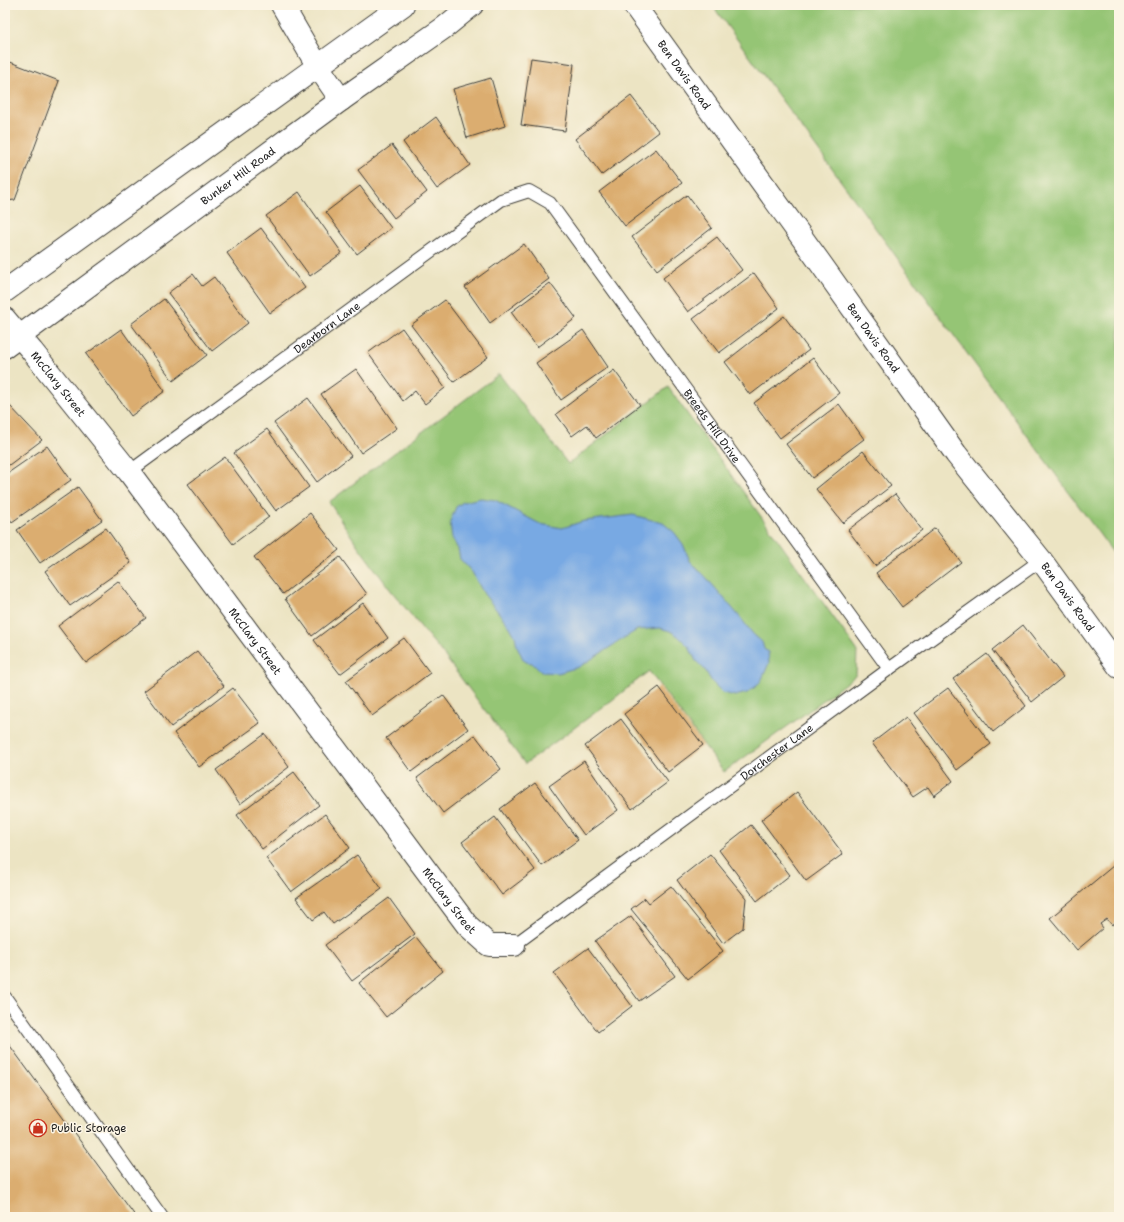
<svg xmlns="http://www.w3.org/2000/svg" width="1124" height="1222" font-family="'Shantell Sans',sans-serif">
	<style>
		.green { fill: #95c574; stroke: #587048 }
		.water { fill: #78a9e3; stroke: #4a6280 }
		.building { fill: #dbad6f }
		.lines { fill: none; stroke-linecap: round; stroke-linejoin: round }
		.service-casing { stroke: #3b3a35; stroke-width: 14 }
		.minor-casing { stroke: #3b3a35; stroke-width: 24 }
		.secondary-casing { stroke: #3b3a35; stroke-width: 24 }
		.service { stroke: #fff; stroke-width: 12 }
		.minor { stroke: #fff; stroke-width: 22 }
		.secondary { stroke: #fff; stroke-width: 22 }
		.labels { text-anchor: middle; stroke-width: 3; stroke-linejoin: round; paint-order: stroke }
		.street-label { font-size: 11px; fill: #1c1c1c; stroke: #fcf5e5 }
		.poi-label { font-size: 11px; fill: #1c1c1c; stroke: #fcf5e5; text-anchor: start }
	</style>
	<rect width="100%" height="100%" fill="#fcf5e5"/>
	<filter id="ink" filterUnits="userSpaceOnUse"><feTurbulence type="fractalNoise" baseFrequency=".025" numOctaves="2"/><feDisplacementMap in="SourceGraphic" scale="8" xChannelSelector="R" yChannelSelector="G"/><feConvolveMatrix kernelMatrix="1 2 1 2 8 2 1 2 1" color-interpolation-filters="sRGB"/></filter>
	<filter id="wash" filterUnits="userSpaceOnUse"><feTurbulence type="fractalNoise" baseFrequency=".012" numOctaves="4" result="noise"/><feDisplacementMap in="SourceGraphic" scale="16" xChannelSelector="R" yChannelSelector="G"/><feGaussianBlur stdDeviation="0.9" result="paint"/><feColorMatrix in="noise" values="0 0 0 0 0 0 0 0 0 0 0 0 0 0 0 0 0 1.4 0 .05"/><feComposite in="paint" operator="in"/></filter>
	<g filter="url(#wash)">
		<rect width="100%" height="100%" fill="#ece4c3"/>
		<!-- green -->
		<g class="green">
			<path d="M712 5H1119V561Z"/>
			<path d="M499 374 568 464 668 387 857 650 856 675 813 708 724 772 649 671 611 701 525 764 443 654 389 588 358 546 329 502Z"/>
		</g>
		<!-- water -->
		<path class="water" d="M481 498 495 500 540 524 562 528 584 521 633 515 663 523 674 532 683 544 690 561 705 576 739 616 753 634 762 642 764 649 768 652 769 663 762 679 758 685 747 693 735 696 723 693 712 682 705 670 696 661 689 647 678 636 670 631 660 628 637 630 579 667 558 673 541 672 532 663 526 662 523 659 517 646 515 636 510 627 484 594 472 572 460 559 458 549 452 538 450 522 456 507 463 502Z"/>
		<g id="blocks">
			<!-- building -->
			<g class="building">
				<path d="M531 58 574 64 565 131 521 125Z"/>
				<path d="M5 60 59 81 15 200 5 201Z"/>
				<path d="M491 78 505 126 467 138 453 89Z"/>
				<path d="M631 96 659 132 602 175 575 139Z"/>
				<path d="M436 117 470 165 437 189 403 142Z"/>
				<path d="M392 145 427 192 394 218 358 170Z"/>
				<path d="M656 149 682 183 625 226 599 192Z"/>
				<path d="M360 186 391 228 357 254 326 212Z"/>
				<path d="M299 192 342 253 310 276 266 216Z"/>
				<path d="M687 195 712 228 657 270 632 237Z"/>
				<path d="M261 228 305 288 270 313 227 253Z"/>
				<path d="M717 237 742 270 688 312 663 278Z"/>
				<path d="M524 244 549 279 490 323 465 287Z"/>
				<path d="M754 273 779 308 719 353 693 319Z"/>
				<path d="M193 274 202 286 214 277 248 323 212 351 168 293Z"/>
				<path d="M550 283 576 318 537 347 511 312Z"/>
				<path d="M164 299 207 355 173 381 131 324Z"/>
				<path d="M445 300 488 357 454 382 411 325Z"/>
				<path d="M784 316 809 350 750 395 725 362Z"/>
				<path d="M402 328 445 388 425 404 415 391 403 401 368 353Z"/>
				<path d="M121 329 165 391 131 416 86 354Z"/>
				<path d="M583 330 608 367 561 400 536 363Z"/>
				<path d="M813 358 839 393 780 438 754 403Z"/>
				<path d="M356 369 397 428 361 453 321 394Z"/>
				<path d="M614 370 640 405 596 438 587 425 572 436 556 414Z"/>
				<path d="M308 398 351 456 317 482 274 423Z"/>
				<path d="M839 404 864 439 812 478 786 444Z"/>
				<path d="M10 406 42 440 5 468V410Z"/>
				<path d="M267 429 309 487 276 511 234 453Z"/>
				<path d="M47 446 71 480 12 522 5 512V475Z"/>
				<path d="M863 451 891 486 843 523 816 489Z"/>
				<path d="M225 457 269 517 233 544 188 484Z"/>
				<path d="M78 487 102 520 40 563 17 530Z"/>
				<path d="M895 494 922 530 875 566 848 530Z"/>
				<path d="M310 513 339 550 283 594 254 557Z"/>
				<path d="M106 528 131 563 70 606 45 571Z"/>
				<path d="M935 528 961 562 902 607 876 573Z"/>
				<path d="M340 557 367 594 312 636 285 599Z"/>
				<path d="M118 581 146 618 86 663 58 626Z"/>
				<path d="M363 603 388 638 340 674 314 640Z"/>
				<path d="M1023 625 1063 677 1032 702 992 650Z"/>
				<path d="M404 638 430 673 372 716 346 681Z"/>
				<path d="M197 651 224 686 171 727 144 691Z"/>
				<path d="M987 654 1026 706 993 732 953 679Z"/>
				<path d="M659 687 703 745 668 772 624 714Z"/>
				<path d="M233 688 260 723 199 767 174 733Z"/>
				<path d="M948 688 991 744 957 770 914 713Z"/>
				<path d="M443 695 468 729 411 772 386 738Z"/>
				<path d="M906 717 953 781 934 796 928 787 913 797 872 743Z"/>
				<path d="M621 719 668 782 632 809 585 746Z"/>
				<path d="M265 734 289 767 240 804 216 770Z"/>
				<path d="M475 735 501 769 443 813 417 778Z"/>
				<path d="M584 761 618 810 584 835 549 786Z"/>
				<path d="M294 772 319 805 262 849 237 815Z"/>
				<path d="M535 783 578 840 542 866 500 809Z"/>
				<path d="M797 792 843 854 806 881 761 820Z"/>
				<path d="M325 814 350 848 291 892 266 858Z"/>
				<path d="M495 817 535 870 502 895 462 842Z"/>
				<path d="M751 825 790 875 757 901 719 850Z"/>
				<path d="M710 854 746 898 743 928 723 943 677 880Z"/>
				<path d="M357 855 382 889 333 924 324 912 313 920 296 898Z"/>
				<path d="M1119 861V920L1112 925 1107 919 1100 924 1103 928 1077 950 1050 918Z"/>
				<path d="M671 886 723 951 688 979 631 909 645 898 649 903Z"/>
				<path d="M389 898 415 934 352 981 325 945Z"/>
				<path d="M631 916 675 976 639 1001 595 941Z"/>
				<path d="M416 937 443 971 386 1017 359 983Z"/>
				<path d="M588 948 632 1006 598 1032 554 973Z"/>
				<path d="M5 1039 136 1217H5Z"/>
			</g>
		</g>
	</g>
	<g filter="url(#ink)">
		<use href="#blocks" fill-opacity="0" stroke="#3b3a35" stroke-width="1"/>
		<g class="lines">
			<defs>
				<g id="service">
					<path id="s1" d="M129 472 501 200 529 191 550 203 889 669"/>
					<path id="s2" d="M514 945 889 669 1041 560"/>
					<path d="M5 997 162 1217"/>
				</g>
				<g id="minor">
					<path d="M282 5 317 65 341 100"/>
					<path id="s3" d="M634 5 821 264 956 454 1041 560 1119 667"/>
					<path id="s4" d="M5 319 32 351 129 472 467 925 489 945H514"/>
				</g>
				<g id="secondary">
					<path d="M5 291 403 5"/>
					<path id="s5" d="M5 347 341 100 445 27 472 5"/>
				</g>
			</defs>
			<!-- service casing -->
			<use href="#service" class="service-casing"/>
			<!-- minor casing -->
			<use href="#minor" class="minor-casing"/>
			<!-- secondary casing -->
			<use href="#secondary" class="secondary-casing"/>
			<!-- service -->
			<use href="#service" class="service"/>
			<!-- minor -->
			<use href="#minor" class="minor"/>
			<!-- secondary -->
			<use href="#secondary" class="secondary"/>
		</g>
	</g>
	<!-- icons -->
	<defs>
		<symbol id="shop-ring" viewBox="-11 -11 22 22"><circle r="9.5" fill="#fcf5e5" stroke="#c8321e" stroke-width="1.5"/><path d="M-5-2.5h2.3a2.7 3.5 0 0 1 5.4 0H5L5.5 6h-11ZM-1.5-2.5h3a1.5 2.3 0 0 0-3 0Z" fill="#c8321e"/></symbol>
	</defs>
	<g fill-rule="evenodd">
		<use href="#shop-ring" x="28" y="1118" width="20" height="20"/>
	</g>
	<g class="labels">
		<!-- street labels -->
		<g class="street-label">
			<text dy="4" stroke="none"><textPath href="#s3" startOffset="86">Ben Davis Road</textPath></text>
			<text dy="4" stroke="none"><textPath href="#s5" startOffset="289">Bunker Hill Road</textPath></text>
			<text dy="4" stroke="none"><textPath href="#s1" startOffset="245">Dearborn Lane</textPath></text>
			<text dy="4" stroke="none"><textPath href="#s3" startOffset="410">Ben Davis Road</textPath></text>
			<text dy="4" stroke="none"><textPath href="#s4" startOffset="84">McClary Street</textPath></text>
			<text dy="4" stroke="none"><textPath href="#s1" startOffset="790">Breeds Hill Drive</textPath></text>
			<text dy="4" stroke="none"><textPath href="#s3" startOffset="734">Ben Davis Road</textPath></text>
			<text dy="4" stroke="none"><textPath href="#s4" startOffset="408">McClary Street</textPath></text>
			<text dy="4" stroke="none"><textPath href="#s2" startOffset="326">Dorchester Lane</textPath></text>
			<text dy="4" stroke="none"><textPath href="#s4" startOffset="732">McClary Street</textPath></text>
		</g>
		<!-- poi labels -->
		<g class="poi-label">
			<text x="51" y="1132">Public Storage</text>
		</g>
	</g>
	<!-- margin -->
	<rect width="1124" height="1222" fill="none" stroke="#fcf5e5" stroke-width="20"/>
</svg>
